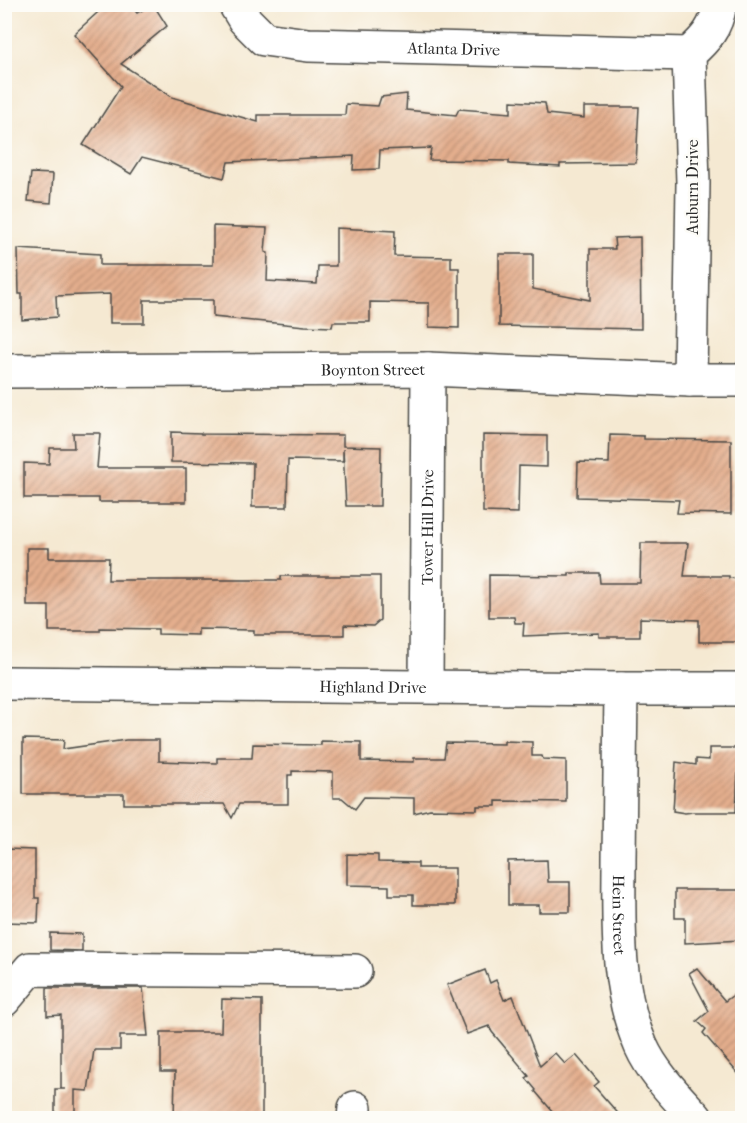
<svg xmlns="http://www.w3.org/2000/svg" width="747" height="1123" font-family="'IM FELL French Canon',serif">
	<style>
		.building { fill: url(#building-hatch) }
		.lines { fill: none; stroke-linecap: round; stroke-linejoin: round }
		.minor-casing { stroke: #494844; stroke-width: 36 }
		.minor { stroke: #fff; stroke-width: 33 }
		.labels { text-anchor: middle; stroke-width: 5; stroke-linejoin: round; paint-order: stroke }
		.street-label { font-size: 16px; fill: #2b2b2b; stroke: #fdfcf7 }
	</style>
	<defs>
		<pattern id="building-hatch" width="6" height="6" patternUnits="userSpaceOnUse" patternTransform="scale(1.5)"><rect width="6" height="6" fill="#e4ae8d"/><path d="M-1 1l2-2M0 6l6-6M5 7l2-2" fill="none" stroke="#b98e73"/></pattern>
	</defs>
	<rect width="100%" height="100%" fill="#fdfcf7"/>
	<filter id="ink" filterUnits="userSpaceOnUse"><feTurbulence type="fractalNoise" baseFrequency=".0167" numOctaves="2"/><feDisplacementMap in="SourceGraphic" scale="12" xChannelSelector="R" yChannelSelector="G"/><feConvolveMatrix kernelMatrix="1 2 1 2 8 2 1 2 1" color-interpolation-filters="sRGB"/></filter>
	<filter id="wash" filterUnits="userSpaceOnUse"><feTurbulence type="fractalNoise" baseFrequency=".008" numOctaves="4" result="noise"/><feDisplacementMap in="SourceGraphic" scale="24" xChannelSelector="R" yChannelSelector="G"/><feGaussianBlur stdDeviation="1.35" result="paint"/><feColorMatrix in="noise" values="0 0 0 0 0 0 0 0 0 0 0 0 0 0 0 0 0 1.4 0 .05"/><feComposite in="paint" operator="in"/></filter>
	<g filter="url(#wash)">
		<rect width="100%" height="100%" fill="#f5e9d2"/>
		<g id="blocks">
			<!-- building -->
			<g class="building">
				<path d="M107 4H129L137 13 153 4 167 26 121 64 172 97 258 122V115H345L346 104 378 106 381 97 407 94 406 110 456 115 459 109 511 113V101L545 103 547 114 584 118V107H639L636 163 560 164V167L509 164V161L429 160 431 148 380 150 379 169 353 170 354 156 228 162 224 178 142 157 131 174 83 145 121 86 74 34Z"/>
				<path d="M31 173 53 174 51 203 28 201Z"/>
				<path d="M213 226 267 228 265 252 268 253 267 281 317 284 318 266H336V228L395 231 394 256 451 257V268H459V328L429 327V303L370 302V322H333L332 327 305 326 213 317V300H144V323H110V294L56 296 57 317 22 320V294H19L18 249 100 254V265H213Z"/>
				<path d="M640 237 641 329 499 326V254H533V289L590 300V249H615L614 238Z"/>
				<path d="M171 432 201 433V434L343 435V446L381 447 380 506H346L343 449V461L288 460 287 507H252L253 463 171 462Z"/>
				<path d="M73 433H100L97 468H186V502H99V498H24V463L49 464 50 448H74Z"/>
				<path d="M483 435 547 436V467L519 466 518 513 483 512Z"/>
				<path d="M610 435 644 436V439L731 440V514L677 513 679 500 577 497 578 462 609 463Z"/>
				<path d="M641 543H688L684 576H729V578L740 579V642H699V620L640 618V637H599V633L523 636 524 623H515L514 617H489V575L569 576V573H599L600 583H640Z"/>
				<path d="M27 548H49V558H109L108 580H281V576H380V620L373 626 344 625V635H254V630L198 629V635L158 634V629L100 628V631H49V606H27Z"/>
				<path d="M23 739 64 740 63 749 126 740H159V761L217 763V758H252L253 744 321 745V741L361 742V761L414 762V758H444L446 743 504 744V741L532 742V756H542L543 759 566 760V802L496 801V806H477V810L430 809 414 813V798L364 797 355 809 342 798H333V772L292 771V775H288V804H239L232 818 224 804H124V794H23Z"/>
				<path d="M709 748H739L736 812H693L685 813 673 811 676 762 696 765V759L709 760Z"/>
				<path d="M4 849 35 850V898H39L38 923 4 922Z"/>
				<path d="M347 854 378 855V862L418 863V868H455V905H413V895H389V886L347 885Z"/>
				<path d="M547 860 548 882H570V912H539V905H508V861Z"/>
				<path d="M675 890H742V940L685 943V918H675Z"/>
				<path d="M50 933 82 934V951L50 950Z"/>
				<path d="M697 968 725 1001 742 989V1078L703 1033 706 1029 697 1021 709 1011 689 973Z"/>
				<path d="M485 970 490 983 496 980 504 1000 513 996 540 1066 555 1053 565 1064 576 1055 599 1082 594 1086 623 1119H559L535 1091 536 1090 526 1078 529 1076 492 1032 489 1026 467 1034 447 985Z"/>
				<path d="M47 988H143L148 1036H120V1050H94L88 1091 75 1090V1119H55V1089H65H61V1015L47 1016Z"/>
				<path d="M222 999 262 1000V1119H174L175 1072H161V1032H221Z"/>
			</g>
		</g>
	</g>
	<g filter="url(#ink)">
		<use href="#blocks" fill-opacity="0" stroke="#494844" stroke-width="1.5"/>
		<g class="lines">
			<defs>
				<g id="minor">
					<path id="s1" d="M235 4 244 19 264 39 308 45 689 54"/>
					<path id="s2" d="M4 371 428 369 690 380H742"/>
					<path d="M690 380 693 183 689 54C706 39 716 28 720 4"/>
					<path id="s3" d="M4 683 621 689H742"/>
					<path id="s4" d="M426 686 428 369"/>
					<path id="s5" d="M621 689C620 746 620 802 619 858 619 921 615 987 641 1046 653 1073 676 1096 696 1118"/>
					<path d="M4 1000 30 969 355 971"/>
					<path d="M354 1118 355 1108"/>
				</g>
			</defs>
			<!-- minor casing -->
			<use href="#minor" class="minor-casing"/>
			<!-- minor -->
			<use href="#minor" class="minor"/>
		</g>
	</g>
	<g class="labels">
		<!-- street labels -->
		<g class="street-label">
			<text dy="6" stroke="none"><textPath href="#s1" startOffset="236">Atlanta Drive</textPath></text>
			<text transform="translate(692 187) rotate(-90)" y="6">Auburn Drive</text>
			<text dy="6" stroke="none"><textPath href="#s2" startOffset="369">Boynton Street</textPath></text>
			<text dy="6" stroke="none"><textPath href="#s4" startOffset="159">Tower Hill Drive</textPath></text>
			<text dy="6" stroke="none"><textPath href="#s3" startOffset="369">Highland Drive</textPath></text>
			<text dy="6" stroke="none"><textPath href="#s5" startOffset="226">Hein Street</textPath></text>
		</g>
	</g>
	<!-- margin -->
	<rect width="747" height="1123" fill="none" stroke="#fdfcf7" stroke-width="24"/>
</svg>
